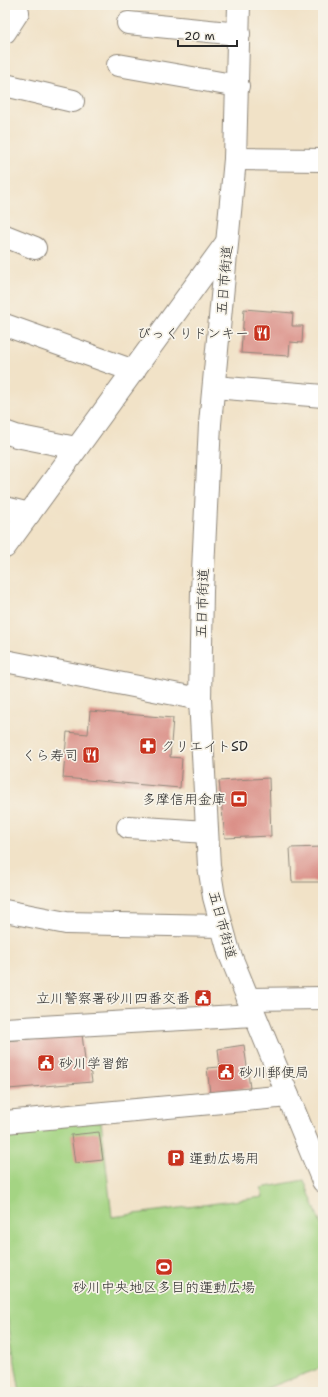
<svg xmlns="http://www.w3.org/2000/svg" width="328" height="1397" font-family="'Shantell Sans','Klee One',sans-serif">
	<style>
		.green { fill: #a4d483; stroke: #688057 }
		.building { fill: #da8e86 }
		.lines { fill: none; stroke-linecap: round; stroke-linejoin: round }
		.minor-casing { stroke: #8e8679; stroke-width: 24 }
		.major-casing { stroke: #8e8679; stroke-width: 24 }
		.minor { stroke: #fff; stroke-width: 22 }
		.major { stroke: #fff; stroke-width: 22 }
		.labels { text-anchor: middle; stroke-width: 3.5; stroke-linejoin: round; paint-order: stroke }
		.street-label { font-size: 14px; fill: #2b2b2b; stroke: #f7f3e8 }
		.poi-label { font-size: 14px; fill: #2b2b2b; stroke: #f7f3e8; text-anchor: end }
	</style>
	<rect width="100%" height="100%" fill="#f7f3e8"/>
	<filter id="ink" filterUnits="userSpaceOnUse"><feTurbulence type="fractalNoise" baseFrequency=".025" numOctaves="2"/><feDisplacementMap in="SourceGraphic" scale="8" xChannelSelector="R" yChannelSelector="G"/><feConvolveMatrix kernelMatrix="1 2 1 2 8 2 1 2 1" color-interpolation-filters="sRGB"/></filter>
	<filter id="wash" filterUnits="userSpaceOnUse"><feTurbulence type="fractalNoise" baseFrequency=".012" numOctaves="4" result="noise"/><feDisplacementMap in="SourceGraphic" scale="16" xChannelSelector="R" yChannelSelector="G"/><feGaussianBlur stdDeviation="0.9" result="paint"/><feColorMatrix in="noise" values="0 0 0 0 0 0 0 0 0 0 0 0 0 0 0 0 0 1.4 0 .05"/><feComposite in="paint" operator="in"/></filter>
	<g filter="url(#wash)">
		<rect width="100%" height="100%" fill="#f1e2c7"/>
		<!-- green -->
		<path class="green" d="M101 1121 112 1217 263 1197 261 1188 304 1180 323 1230V1367L257 1392H20L5 1304V1130Z"/>
		<g id="blocks">
			<!-- building -->
			<g class="building">
				<path d="M244 309 293 313 292 326H303L302 343 290 342 289 356 241 353Z"/>
				<path d="M90 711 173 718 170 757 182 758 180 788 63 778 67 732 88 734Z"/>
				<path d="M269 778 271 836 225 838 219 781Z"/>
				<path d="M323 847V882H292L290 848Z"/>
				<path d="M82 1034 85 1060 89 1061 92 1082 8 1089 5 1058V1041Z"/>
				<path d="M244 1045 250 1088 210 1093 207 1068 220 1067 218 1049Z"/>
				<path d="M99 1132 103 1160 75 1163 71 1135Z"/>
			</g>
		</g>
	</g>
	<g filter="url(#ink)">
		<use href="#blocks" fill-opacity="0" stroke="#8e8679" stroke-width="1"/>
		<g class="lines">
			<defs>
				<g id="minor">
					<path d="M128 23 239 34"/>
					<path d="M5 32 18 12 16 5"/>
					<path d="M118 65 238 86"/>
					<path d="M5 85 73 101"/>
					<path d="M235 159 323 160"/>
					<path d="M5 236 35 248"/>
					<path d="M5 325 134 371"/>
					<path d="M214 387 323 396"/>
					<path d="M5 432 16 436 76 448"/>
					<path d="M5 508 29 514"/>
					<path d="M5 547 227 242"/>
					<path d="M5 661 200 699"/>
					<path d="M128 827 207 832"/>
					<path d="M5 911 66 923 221 926"/>
					<path d="M248 999 323 998"/>
					<path d="M5 1029 254 1015"/>
					<path d="M5 1122 288 1096"/>
				</g>
				<path id="major" d="M239 5 235 159 210 424 202 591 200 699 209 866 214 897 229 952 323 1181"/>
			</defs>
			<!-- minor casing -->
			<use href="#minor" class="minor-casing"/>
			<!-- major casing -->
			<use href="#major" class="major-casing"/>
			<!-- minor -->
			<use href="#minor" class="minor"/>
			<!-- major -->
			<use href="#major" class="major"/>
		</g>
	</g>
	<!-- icons -->
	<defs>
		<symbol id="restaurant-square" viewBox="-11 -11 22 22"><rect x="-9" y="-9" width="18" height="18" rx="4" fill="#c8321e" stroke="#f7f3e8"/><path d="M-5-6h1v4h1v-4h1v4h1v-4h1v5L-1.5 .5V6h-2V.5L-5-1ZM5-6V6H3V1.5H1.5Q1.5-4 5-6Z" fill="#fff"/></symbol>
		<symbol id="pharmacy-square" viewBox="-11 -11 22 22"><rect x="-9" y="-9" width="18" height="18" rx="4" fill="#c8321e" stroke="#f7f3e8"/><path d="M-2-6h4v4h4v4h-4v4h-4v-4h-4v-4h4Z" fill="#fff"/></symbol>
		<symbol id="bank-square" viewBox="-11 -11 22 22"><rect x="-9" y="-9" width="18" height="18" rx="4" fill="#c8321e" stroke="#f7f3e8"/><path d="M-6-4H6V4H-6ZM0-2.3a2.3 2.3 0 1 0 0 4.6a2.3 2.3 0 1 0 0-4.6Z" fill="#fff"/></symbol>
		<symbol id="civic-square" viewBox="-11 -11 22 22"><rect x="-9" y="-9" width="18" height="18" rx="4" fill="#c8321e" stroke="#f7f3e8"/><path d="M-.6-6.5H3V-4.5H.6V-3L4-1V1h2V6H-6V1h2V-1L-.6-3ZM-1.2 2.5V6h2.4V2.5Z" fill="#fff"/></symbol>
		<symbol id="parking-square" viewBox="-11 -11 22 22"><rect x="-9" y="-9" width="18" height="18" rx="4" fill="#c8321e" stroke="#f7f3e8"/><path d="M-3.5-5.5H1a3.5 3.5 0 0 1 0 7H-1V5.5H-3.5ZM-1-3.4V-.6H.8a1.4 1.4 0 0 0 0-2.8Z" fill="#fff"/></symbol>
		<symbol id="stadium-square" viewBox="-11 -11 22 22"><rect x="-9" y="-9" width="18" height="18" rx="4" fill="#c8321e" stroke="#f7f3e8"/><path d="M0-5a6.5 5 0 1 0 0 10a6.5 5 0 1 0 0-10ZM-3.5-1.8h7v3.6h-7Z" fill="#fff"/></symbol>
	</defs>
	<g fill-rule="evenodd">
		<use href="#restaurant-square" x="252" y="323" width="20" height="20"/>
		<use href="#pharmacy-square" x="138" y="736" width="20" height="20"/>
		<use href="#restaurant-square" x="81" y="745" width="20" height="20"/>
		<use href="#bank-square" x="229" y="789" width="20" height="20"/>
		<use href="#civic-square" x="193" y="988" width="20" height="20"/>
		<use href="#civic-square" x="36" y="1053" width="20" height="20"/>
		<use href="#civic-square" x="216" y="1062" width="20" height="20"/>
		<use href="#parking-square" x="166" y="1148" width="20" height="20"/>
		<use href="#stadium-square" x="154" y="1257" width="20" height="20"/>
	</g>
	<g class="labels">
		<!-- street labels -->
		<g class="street-label">
			<text transform="translate(224 280) rotate(-85)" y="5">五日市街道</text>
			<text transform="translate(202 603) rotate(-88)" y="5">五日市街道</text>
			<text transform="translate(223 925) rotate(75)" y="5">五日市街道</text>
		</g>
		<!-- poi labels -->
		<g class="poi-label">
			<text x="249" y="338">びっくりドンキー</text>
			<text x="161" y="751" text-anchor="start">クリエイトSD</text>
			<text x="78" y="760">くら寿司</text>
			<text x="226" y="804">多摩信用金庫</text>
			<text x="190" y="1003">立川警察署砂川四番交番</text>
			<text x="59" y="1068" text-anchor="start">砂川学習館</text>
			<text x="239" y="1077" text-anchor="start">砂川郵便局</text>
			<text x="189" y="1163" text-anchor="start">運動広場用</text>
			<text x="164" y="1292" text-anchor="middle">砂川中央地区多目的運動広場</text>
		</g>
	</g>
	<!-- margin -->
	<rect width="328" height="1397" fill="none" stroke="#f7f3e8" stroke-width="20"/>
	<!-- scale -->
	<path d="M178 40v6h59v-6" fill="none" stroke="#2b2b2b" stroke-width="2"/>
	<text x="184" y="40" font-size="12" fill="#2b2b2b" stroke="#f7f3e8" stroke-width="3" paint-order="stroke">20 m</text>
</svg>
